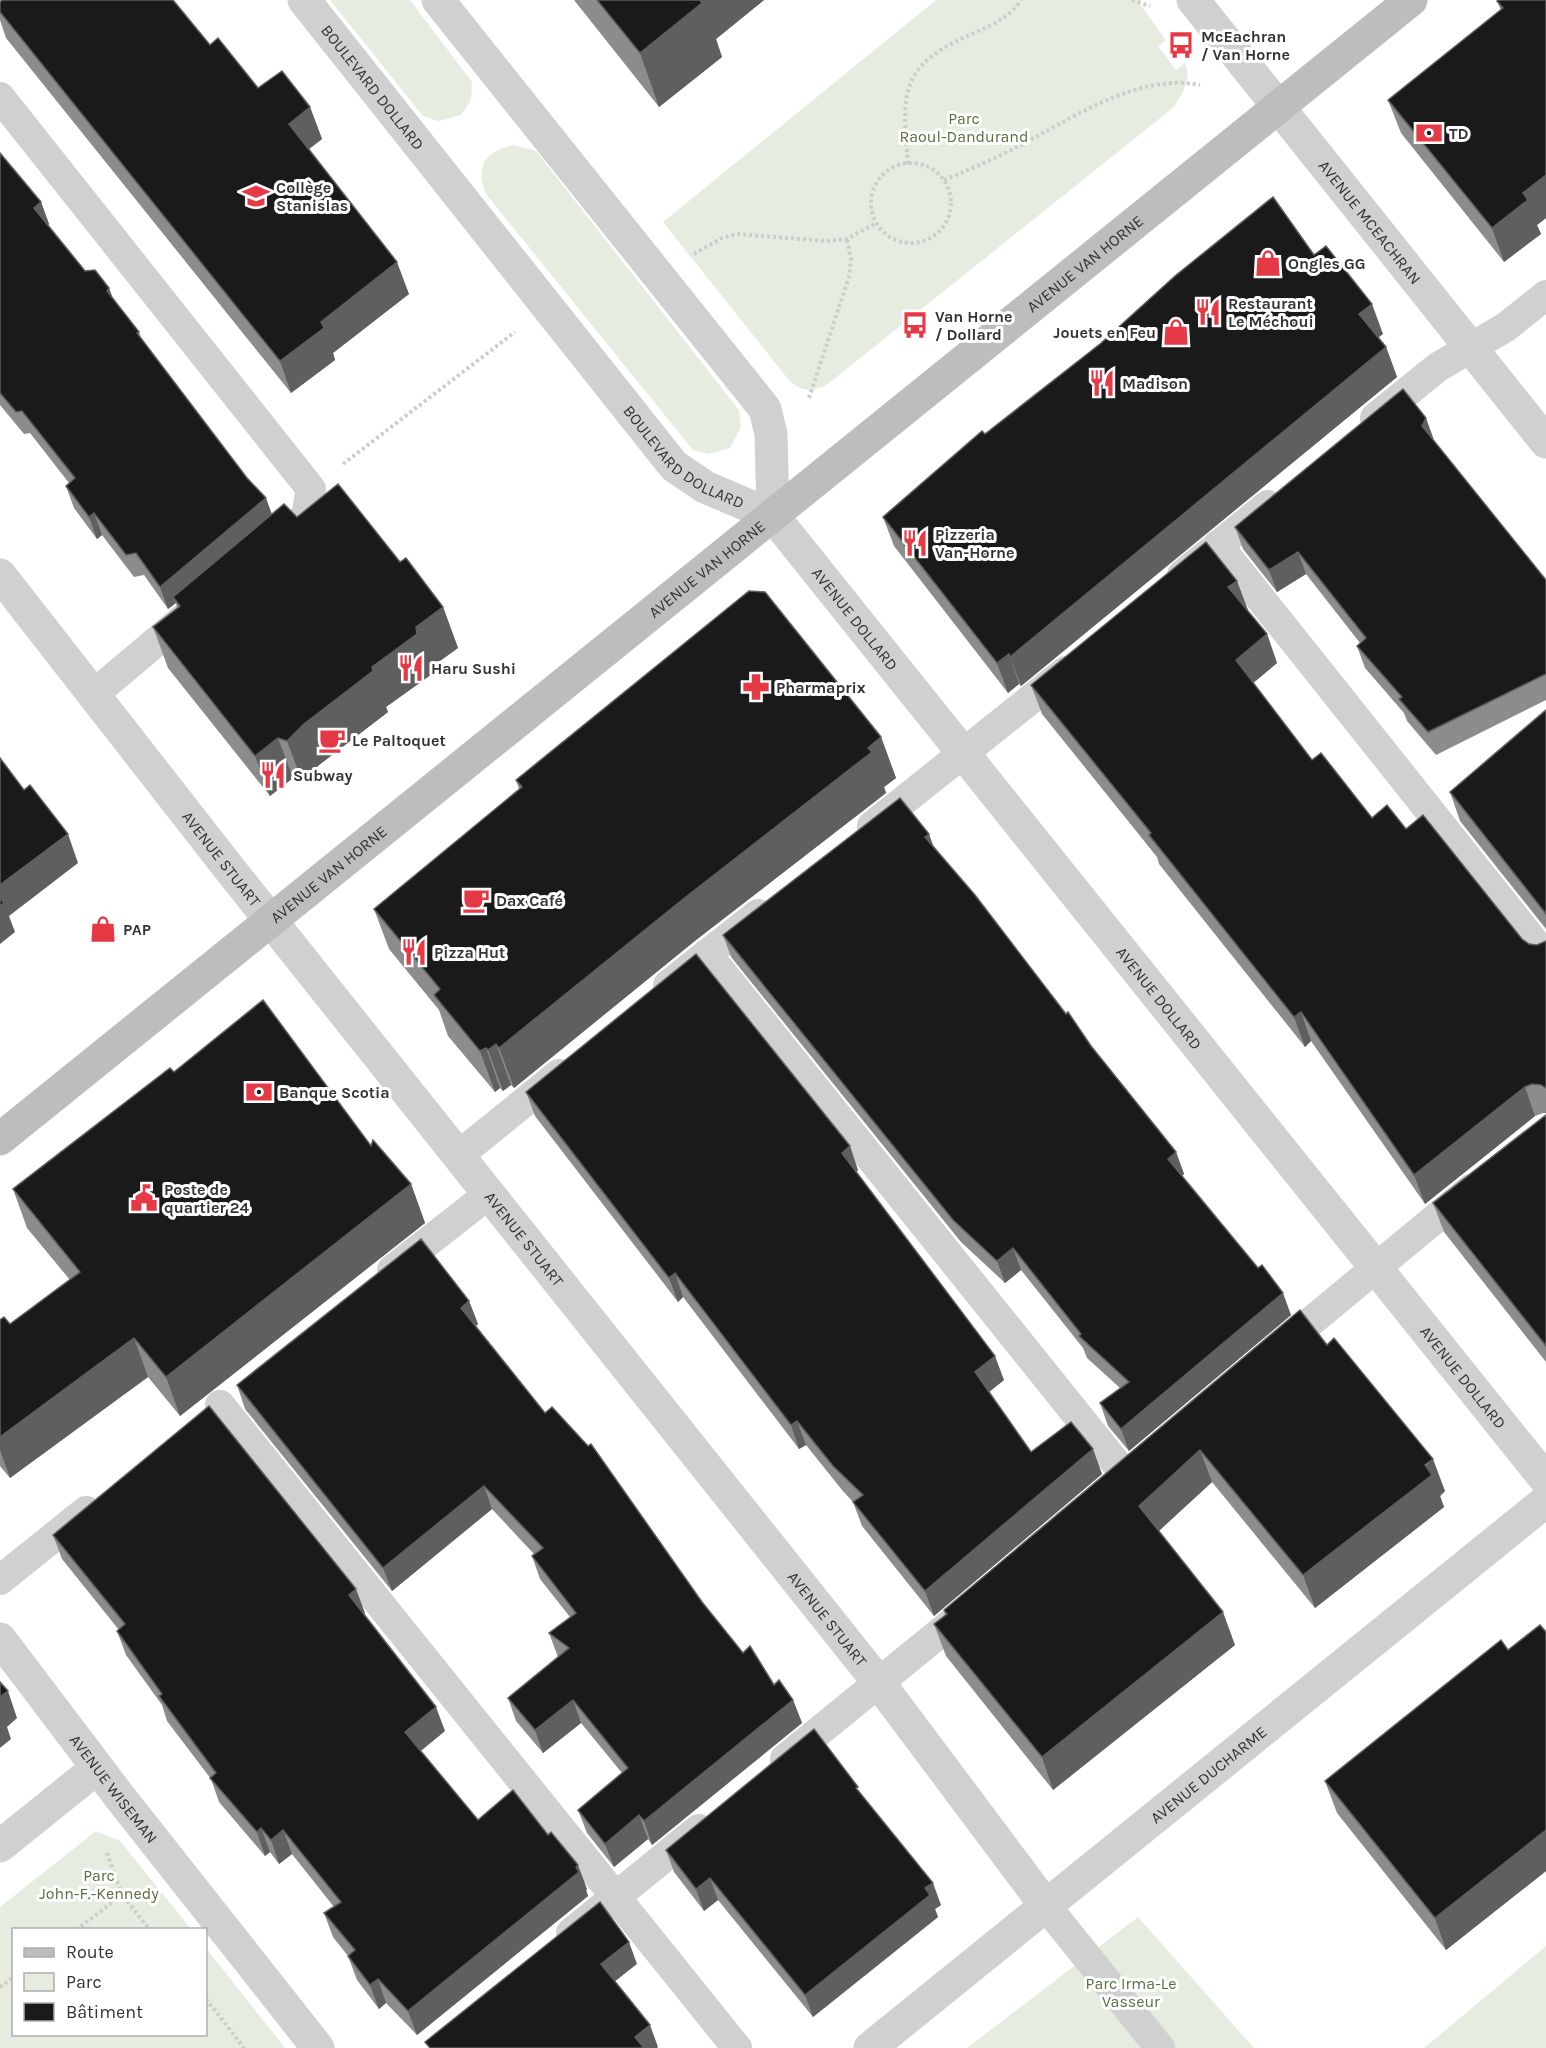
<svg xmlns="http://www.w3.org/2000/svg" width="1546" height="2048" font-family="Karla,sans-serif">
	<style>
		.green { fill: #e6ecdf }
		.lines { fill: none; stroke-linecap: round; stroke-linejoin: round }
		.path { stroke: #cdcdcd; stroke-width: 4; stroke-dasharray: 3 3; stroke-linecap: butt }
		.service { stroke: #d0d0d0; stroke-width: 30 }
		.minor { stroke: #d0d0d0; stroke-width: 33 }
		.tertiary { stroke: #d0d0d0; stroke-width: 33 }
		.secondary { stroke: #bdbdbd; stroke-width: 33 }
		.wall { fill: #8c8c8c }
		.shaded-wall { fill: #5f5f5f }
		.building { fill: #1a1a1a; stroke: #5f5f5f; stroke-width: 1.5 }
		.labels { text-anchor: middle; stroke-width: 6; stroke-linejoin: round; paint-order: stroke }
		.poi-label { font-size: 16px; font-weight: bold; fill: #333; stroke: #fff; text-anchor: start }
		.street-label { font-size: 16px; fill: #333; stroke: #fff }
		.park-label { font-size: 16px; fill: #56703f; stroke: #fff }
	</style>
	<rect width="100%" height="100%" fill="#fff"/>
	<!-- green -->
	<g class="green">
		<path d="M330 0H410L472 82 471 100 461 115 438 121 423 116Z"/>
		<path d="M936 0H1137L1166 40 1158 46 1176 70 1185 63C1192 80 1183 92 1174 107L829 383C814 393 800 392 788 379L663 222Z"/>
		<path d="M514 145 536 151 739 410 741 427 730 448 708 454 693 450 486 194C474 166 486 151 514 145Z"/>
		<path d="M96 1831 120 1841 191 1929 14 1930V2034H206V1948L285 2048H0V1907Z"/>
		<path d="M1138 1917 1254 2048H967Z"/>
		<path d="M1546 1946V2048H1424Z"/>
	</g>
	<g class="lines">
		<!-- path -->
		<g class="path">
			<path d="M1132 0 1150 6"/>
			<circle cx="911" cy="203" r="40"/>
			<path d="M908 164C901 87 901 65 976 32 994 24 1010 17 1021 0"/>
			<path d="M944 180C968 170 992 160 1015 148 1068 121 1137 72 1200 85"/>
			<path d="M694 254 722 238 736 234 826 241 847 239 876 223"/>
			<path d="M809 398 849 277 851 259 847 239"/>
			<path d="M343 464 515 332"/>
			<path d="M107 1853 122 1895"/>
			<path d="M76 1930 122 1895 150 1930"/>
			<path d="M0 1987 14 1977"/>
			<path d="M206 1999 244 2048"/>
		</g>
		<!-- service -->
		<g class="service">
			<path d="M0 97 311 489 306 516 281 537"/>
			<path d="M1375 418 1438 367 1506 327 1546 295"/>
			<path d="M1218 545 1546 957"/>
			<path d="M1182 575 1268 505"/>
			<path d="M94 694 189 614"/>
			<path d="M872 826 1066 671"/>
			<path d="M707 954 1127 1477"/>
			<path d="M668 985 758 914"/>
			<path d="M459 1155 559 1074"/>
			<path d="M392 1270 489 1194"/>
			<path d="M1279 1348 1471 1189"/>
			<path d="M220 1405 737 2048"/>
			<path d="M0 1580 86 1511"/>
			<path d="M785 1759 969 1609"/>
			<path d="M1046 1906 1160 2048"/>
			<path d="M571 1933 699 1829"/>
		</g>
		<!-- minor -->
		<g class="minor">
			<path id="s1" d="M304 0 674 466 705 487 773 516 1546 1480"/>
			<path d="M438 0 765 409 771 434 773 516"/>
			<path id="s2" d="M0 575 232 872 879 1683 1046 1906"/>
			<path id="s3" d="M0 1639 119 1796 318 2048"/>
			<path d="M0 1846 97 1768"/>
			<path id="s4" d="M870 2048 1546 1501"/>
		</g>
		<!-- tertiary -->
		<path class="tertiary" id="s5" d="M1193 0 1546 442"/>
		<!-- secondary -->
		<path class="secondary" id="s6" d="M0 1139 1411 0"/>
	</g>
	<!-- wall -->
	<g class="wall">
		<path d="M574 0H764L716 39 722 57 659 107Z"/>
		<path d="M1546 0V218L1537 225 1541 234 1504 262 1401 133 1388 100 1501 10 1497 1Z"/>
		<path d="M0 12 210 45 258 88 310 107 322 139 309 149 409 294 333 353 335 360 291 393 6 38 0 20Z"/>
		<path d="M0 153 41 202 49 224 48 225 85 271 109 288 113 299 139 332 142 341 272 514 297 517 400 562 443 607 458 648 430 668 432 674 386 707 388 712 319 765 302 781 293 778 270 796 168 668 153 627 177 608 176 603 168 609 144 575 134 577 102 535 97 539 74 508 66 486 69 483 30 433 24 434 0 405Z"/>
		<path d="M1314 255 1383 334 1378 337 1386 347 1397 377 1021 686 1019 684 1008 693 894 546 883 517 985 434Z"/>
		<path d="M1433 440 1546 580V700L1436 755 1407 721 1404 713 1365 668 1357 646 1360 643 1306 574 1277 592 1243 549 1235 527Z"/>
		<path d="M1237 581 1247 610 1267 634 1277 663 1253 683 1312 760 1372 818 1406 829 1522 939 1529 944 1537 945 1546 941V1113H1543L1535 1116 1425 1204 1311 1041 1305 1047 1159 864 1157 857 1042 714 1031 685Z"/>
		<path d="M1546 710V929L1460 821 1450 792Z"/>
		<path d="M881 737 896 778 884 787 886 793 696 940 514 1088 511 1085 503 1091 500 1088 495 1092 448 1036 439 1010 389 949 374 909 519 789 516 780Z"/>
		<path d="M934 847 1066 1014 1176 1152 1184 1174 1182 1176 1291 1315 1129 1451 1108 1426 1100 1403 1120 1388 1087 1358 1083 1348 1021 1270 1005 1283 961 1242 731 957 723 935Z"/>
		<path d="M174 1072 371 1146 411 1184 425 1223 180 1416 148 1377 10 1478 0 1466V1320L10 1324 70 1280 27 1228 13 1189Z"/>
		<path d="M526 1092 858 1170 856 1172 1004 1380 989 1392 1031 1452 1102 1474 934 1616 862 1526 853 1502 842 1490 806 1445 799 1449 683 1297 678 1302 535 1116Z"/>
		<path d="M1546 1115V1362L1444 1232 1433 1203Z"/>
		<path d="M469 1301 478 1324 476 1326 545 1413 702 1602 743 1653 774 1685 793 1700 802 1723 652 1845 648 1839 614 1867 587 1833 578 1810 622 1773 581 1723 543 1753 516 1721 508 1698 558 1657 549 1633 570 1617 540 1579 532 1556 534 1554 492 1509 392 1591 245 1409 237 1385Z"/>
		<path d="M1327 1345 1445 1491 1440 1496 1444 1507 1315 1608 1212 1482 1159 1531 1235 1645 1053 1790 946 1656 934 1624 945 1615 944 1610Z"/>
		<path d="M53 1535 365 1613 364 1614 445 1731 421 1751 478 1820 587 1889 586 1890 588 1896 417 2035 386 2003 379 2009 357 1980 348 1956 333 1937 324 1913 334 1907 292 1854 279 1864 270 1852 265 1856 219 1802 211 1779 167 1721 162 1705 126 1655 117 1631 119 1630 62 1559Z"/>
		<path d="M1546 1632V1871L1446 1950 1337 1813 1325 1781 1508 1650Z"/>
		<path d="M861 1794 941 1905 935 1909 938 1917 813 2017 718 1900 704 1911 674 1872 666 1850Z"/>
	</g>
	<!-- shaded-wall -->
	<g class="shaded-wall">
		<path d="M695 0H764L716 39 722 57 659 107 640 53Z"/>
		<path d="M310 107 322 139 300 156 289 124Z"/>
		<path d="M1546 175V218L1537 225 1541 234 1504 262 1492 228 1523 193Z"/>
		<path d="M41 202 49 224 42 230 34 208Z"/>
		<path d="M397 262 409 294 333 353 335 360 291 393 280 361 321 322Z"/>
		<path d="M109 288 117 310 107 291Z"/>
		<path d="M1372 304 1383 334 1370 344 1359 314Z"/>
		<path d="M1386 347 1397 377 1021 686 1010 657Z"/>
		<path d="M1426 418 1434 440 1422 426Z"/>
		<path d="M266 498 274 520 173 597 176 603 168 609 160 587Z"/>
		<path d="M94 513 102 535 97 539 89 517Z"/>
		<path d="M1298 552 1306 574 1277 592 1269 570Z"/>
		<path d="M1237 581 1248 610 1239 616 1228 587Z"/>
		<path d="M443 607 458 648 430 668 432 674 386 707 388 712 319 765 302 781 287 741 304 724 372 667 416 627Z"/>
		<path d="M1267 634 1277 663 1246 689 1236 660Z"/>
		<path d="M1009 654 1019 684 1008 693 997 663Z"/>
		<path d="M881 737 896 778 884 787 886 793 696 940 514 1088 499 1048Z"/>
		<path d="M278 738 293 778 270 796 255 756Z"/>
		<path d="M68 834 78 863 9 916 15 932 0 944V885Z"/>
		<path d="M929 834 937 856 925 837Z"/>
		<path d="M1301 1012 1311 1041 1305 1047 1294 1017Z"/>
		<path d="M496 1044 511 1085 503 1091 488 1050Z"/>
		<path d="M486 1048 500 1088 495 1092 480 1051Z"/>
		<path d="M1525 1087 1535 1116 1425 1204 1414 1175Z"/>
		<path d="M850 1146 858 1170 851 1177 842 1153Z"/>
		<path d="M1176 1152 1184 1174 1176 1181 1168 1159Z"/>
		<path d="M411 1184 425 1223 180 1416 166 1377Z"/>
		<path d="M1013 1248 1021 1270 1005 1283 997 1261Z"/>
		<path d="M675 1273 683 1297 678 1302 669 1278Z"/>
		<path d="M1283 1293 1291 1315 1129 1451 1121 1429Z"/>
		<path d="M469 1301 478 1324 470 1331 461 1308Z"/>
		<path d="M134 1338 148 1377 10 1478 0 1450V1437Z"/>
		<path d="M995 1356 1004 1380 984 1396 975 1372Z"/>
		<path d="M797 1421 806 1445 799 1449 791 1425Z"/>
		<path d="M1093 1449 1102 1474 934 1616 925 1591Z"/>
		<path d="M1200 1450 1212 1482 1151 1538 1139 1506Z"/>
		<path d="M1433 1459 1445 1491 1440 1496 1444 1507 1315 1608 1303 1575Z"/>
		<path d="M484 1486 492 1509 392 1591 383 1568Z"/>
		<path d="M356 1589 365 1613 358 1619 349 1595Z"/>
		<path d="M1223 1612 1235 1645 1053 1790 1042 1757Z"/>
		<path d="M8 1691 17 1718 7 1727 11 1739 0 1748V1697Z"/>
		<path d="M573 1700 581 1723 543 1753 535 1730Z"/>
		<path d="M793 1700 802 1723 652 1845 644 1821Z"/>
		<path d="M436 1707 445 1731 414 1756 405 1732Z"/>
		<path d="M639 1815 648 1839 614 1867 605 1844Z"/>
		<path d="M261 1828 270 1852 265 1856 257 1832Z"/>
		<path d="M283 1830 292 1854 279 1864 271 1840Z"/>
		<path d="M1546 1830V1871L1446 1950 1435 1918Z"/>
		<path d="M578 1865 587 1889 586 1890 588 1896 417 2035 408 2011Z"/>
		<path d="M710 1878 718 1900 704 1911 696 1889Z"/>
		<path d="M933 1883 941 1905 935 1909 938 1917 813 2017 805 1995 925 1888Z"/>
		<path d="M629 1942 637 1964 609 1986 601 1964Z"/>
		<path d="M378 1979 386 2003 379 2009 370 1985Z"/>
		<path d="M650 2025 658 2047 657 2048H639L635 2037Z"/>
	</g>
	<!-- building -->
	<g class="building">
		<path d="M2 0H173L210 45 218 38 258 88 282 71 310 107 289 124 397 262 321 322 324 328 280 361 0 12V2Z"/>
		<path d="M597 0H700L702 3 640 53Z"/>
		<path d="M1498 0H1546V175L1523 193 1528 200 1492 228 1388 100 1503 8 1497 1Z"/>
		<path d="M0 153 41 202 34 208 85 271 95 270 109 288 107 291 139 332 137 333 247 478 266 498 160 587 136 553 126 555 94 513 89 517 66 486 75 478 22 411 16 412 0 393Z"/>
		<path d="M1273 197 1314 255 1326 246 1372 304 1359 314 1386 347 1010 657 1009 654 997 663 883 517 982 431 985 434 1100 344 1175 276Z"/>
		<path d="M1403 389 1426 418 1422 426 1546 580V674L1428 732 1399 699 1402 697 1357 646 1366 638 1298 552 1269 570 1235 527Z"/>
		<path d="M338 484 400 562 406 558 443 607 416 627 417 634 372 667 373 671 304 724 287 741 278 738 255 756 153 627 180 606 173 597 284 504 297 517Z"/>
		<path d="M1206 542 1237 581 1228 587 1267 634 1236 660 1312 760 1321 753 1372 818 1387 805 1406 829 1423 815 1522 939 1529 944 1537 945 1546 941V1088L1541 1085 1532 1084 1525 1087 1414 1175 1301 1012 1294 1017 1149 835 1151 833 1031 685Z"/>
		<path d="M749 591 765 592 881 737 868 748 872 752 682 900 499 1048 496 1044 488 1050 486 1048 480 1051 434 995 440 989 374 909 522 787 516 780Z"/>
		<path d="M1546 710V914L1450 792Z"/>
		<path d="M0 758 24 790 30 785 68 834 0 885Z"/>
		<path d="M900 798 929 834 925 837 975 895 1066 1014 1068 1012 1091 1046 1176 1152 1168 1159 1258 1268 1262 1265 1283 1293 1121 1429 1100 1403 1129 1382 1079 1336 1081 1334 1013 1248 997 1261 953 1220 723 935Z"/>
		<path d="M0 898 4 903 0 906Z"/>
		<path d="M696 954 850 1146 842 1153 995 1356 975 1372 1031 1452 1071 1422 1093 1449 925 1591 853 1502 863 1495 833 1466 797 1421 791 1425 675 1273 669 1278 526 1092Z"/>
		<path d="M263 1000 371 1146 373 1140 411 1184 166 1377 134 1338 0 1437V1320L4 1317 10 1324 80 1272 13 1189 170 1068 174 1072Z"/>
		<path d="M1546 1115V1346L1433 1203Z"/>
		<path d="M421 1239 469 1301 461 1308 545 1413 552 1407 588 1446 591 1444 702 1602 743 1653 750 1646 774 1685 779 1680 793 1700 644 1821 639 1815 605 1844 578 1810 628 1768 573 1700 535 1730 508 1698 569 1648 549 1633 576 1613 532 1556 543 1548 484 1486 383 1568 237 1385Z"/>
		<path d="M1300 1310 1327 1345 1334 1338 1433 1459 1425 1465 1432 1475 1303 1575 1200 1450 1139 1506 1223 1612 1042 1757 934 1624 947 1614 944 1610Z"/>
		<path d="M209 1406 356 1589 349 1595 436 1707 405 1732 478 1820 513 1790 548 1835 551 1832 578 1865 576 1867 579 1872 408 2011 378 1979 370 1985 348 1956 355 1950 324 1913 341 1902 283 1830 271 1840 261 1828 257 1832 210 1778 216 1773 159 1696 162 1694 117 1631 125 1624 53 1535Z"/>
		<path d="M1540 1625 1546 1632V1830L1435 1918 1325 1781 1501 1640 1508 1650Z"/>
		<path d="M0 1682 8 1691 0 1697Z"/>
		<path d="M814 1729 858 1787 856 1788 933 1883 925 1888 930 1895 805 1995 710 1878 696 1889 666 1850Z"/>
		<path d="M600 1902 629 1942 601 1964 650 2025 635 2037 644 2048H430L425 2042Z"/>
	</g>
	<!-- icons -->
	<defs>
		<symbol id="bus-bare" viewBox="-9 -9 18 18"><path d="M-5-6H5V4H4V6H2V4H-2V6H-4V4H-5ZM-3.5-4V0h7V-4ZM-3.5 1.2v1.5H-2V1.2ZM2 1.2v1.5H3.5V1.2Z" fill="#e63946" stroke="#fff" stroke-width="2.5" paint-order="stroke"/></symbol>
		<symbol id="bank-bare" viewBox="-9 -9 18 18"><path d="M-6-4H6V4H-6ZM0-2.3a2.3 2.3 0 1 0 0 4.6a2.3 2.3 0 1 0 0-4.6Z" fill="#e63946" stroke="#fff" stroke-width="2.5" paint-order="stroke"/></symbol>
		<symbol id="school-bare" viewBox="-9 -9 18 18"><path d="M0-5L7-2L0 1L-7-2ZM-4 1L0 2.5L4 1V4Q0 6-4 4Z" fill="#e63946" stroke="#fff" stroke-width="2.5" paint-order="stroke"/></symbol>
		<symbol id="shop-bare" viewBox="-9 -9 18 18"><path d="M-5-2.5h2.3a2.7 3.5 0 0 1 5.4 0H5L5.5 6h-11ZM-1.5-2.5h3a1.5 2.3 0 0 0-3 0Z" fill="#e63946" stroke="#fff" stroke-width="2.5" paint-order="stroke"/></symbol>
		<symbol id="restaurant-bare" viewBox="-9 -9 18 18"><path d="M-5-6h1v4h1v-4h1v4h1v-4h1v5L-1.5 .5V6h-2V.5L-5-1ZM5-6V6H3V1.5H1.5Q1.5-4 5-6Z" fill="#e63946" stroke="#fff" stroke-width="2.5" paint-order="stroke"/></symbol>
		<symbol id="pharmacy-bare" viewBox="-9 -9 18 18"><path d="M-2-6h4v4h4v4h-4v4h-4v-4h-4v-4h4Z" fill="#e63946" stroke="#fff" stroke-width="2.5" paint-order="stroke"/></symbol>
		<symbol id="cafe-bare" viewBox="-9 -9 18 18"><path d="M-5.5-4.5H6V0H3Q3 3.5 0 3.5H-2.5Q-5.5 3.5-5.5 0ZM3-3.2v2h1.7v-2ZM-6 4.5H4V6H-6Z" fill="#e63946" stroke="#fff" stroke-width="2.5" paint-order="stroke"/></symbol>
		<symbol id="civic-bare" viewBox="-9 -9 18 18"><path d="M-.6-6.5H3V-4.5H.6V-3L4-1V1h2V6H-6V1h2V-1L-.6-3ZM-1.2 2.5V6h2.4V2.5Z" fill="#e63946" stroke="#fff" stroke-width="2.5" paint-order="stroke"/></symbol>
	</defs>
	<g fill-rule="evenodd">
		<use href="#bus-bare" x="1162" y="26" width="38" height="38"/>
		<use href="#bank-bare" x="1410" y="114" width="38" height="38"/>
		<use href="#school-bare" x="237" y="177" width="38" height="38"/>
		<use href="#shop-bare" x="1249" y="244" width="38" height="38"/>
		<use href="#restaurant-bare" x="1189" y="293" width="38" height="38"/>
		<use href="#bus-bare" x="896" y="306" width="38" height="38"/>
		<use href="#shop-bare" x="1157" y="313" width="38" height="38"/>
		<use href="#restaurant-bare" x="1083" y="364" width="38" height="38"/>
		<use href="#restaurant-bare" x="896" y="524" width="38" height="38"/>
		<use href="#restaurant-bare" x="392" y="649" width="38" height="38"/>
		<use href="#pharmacy-bare" x="737" y="668" width="38" height="38"/>
		<use href="#cafe-bare" x="313" y="721" width="38" height="38"/>
		<use href="#restaurant-bare" x="254" y="756" width="38" height="38"/>
		<use href="#cafe-bare" x="457" y="881" width="38" height="38"/>
		<use href="#shop-bare" x="84" y="910" width="38" height="38"/>
		<use href="#restaurant-bare" x="395" y="933" width="38" height="38"/>
		<use href="#bank-bare" x="240" y="1073" width="38" height="38"/>
		<use href="#civic-bare" x="125" y="1179" width="38" height="38"/>
	</g>
	<g class="labels">
		<!-- poi labels -->
		<g class="poi-label">
			<text x="1201" y="42">McEachran<tspan x="1201" dy="18">/ Van Horne</tspan></text>
			<text x="1449" y="139">TD</text>
			<text x="276" y="193">Collège<tspan x="276" dy="18">Stanislas</tspan></text>
			<text x="1288" y="269">Ongles GG</text>
			<text x="1228" y="309">Restaurant<tspan x="1228" dy="18">Le Méchoui</tspan></text>
			<text x="935" y="322">Van Horne<tspan x="935" dy="18">/ Dollard</tspan></text>
			<text x="1156" y="338" text-anchor="end">Jouets en Feu</text>
			<text x="1122" y="389">Madison</text>
			<text x="935" y="540">Pizzeria<tspan x="935" dy="18">Van-Horne</tspan></text>
			<text x="431" y="674">Haru Sushi</text>
			<text x="776" y="693">Pharmaprix</text>
			<text x="352" y="746">Le Paltoquet</text>
			<text x="293" y="781">Subway</text>
			<text x="496" y="906">Dax Café</text>
			<text x="123" y="935">PAP</text>
			<text x="434" y="958">Pizza Hut</text>
			<text x="279" y="1098">Banque Scotia</text>
			<text x="164" y="1195">Poste de<tspan x="164" dy="18">quartier 24</tspan></text>
		</g>
		<!-- street labels -->
		<g class="street-label">
			<text dy="6" stroke="none"><textPath href="#s1" startOffset="111">BOULEVARD DOLLARD</textPath></text>
			<text dy="6" stroke="none"><textPath href="#s5" startOffset="284">AVENUE MCEACHRAN</textPath></text>
			<text dy="6" stroke="none"><textPath href="#s6" startOffset="1394">AVENUE VAN HORNE</textPath></text>
			<text dy="6" stroke="none"><textPath href="#s1" startOffset="597">BOULEVARD DOLLARD</textPath></text>
			<text dy="6" stroke="none"><textPath href="#s6" startOffset="908">AVENUE VAN HORNE</textPath></text>
			<text dy="6" stroke="none"><textPath href="#s1" startOffset="838">AVENUE DOLLARD</textPath></text>
			<text dy="6" stroke="none"><textPath href="#s2" startOffset="360">AVENUE STUART</textPath></text>
			<text dy="6" stroke="none"><textPath href="#s6" startOffset="422">AVENUE VAN HORNE</textPath></text>
			<text dy="6" stroke="none"><textPath href="#s1" startOffset="1324">AVENUE DOLLARD</textPath></text>
			<text dy="6" stroke="none"><textPath href="#s2" startOffset="846">AVENUE STUART</textPath></text>
			<text dy="6" stroke="none"><textPath href="#s1" startOffset="1810">AVENUE DOLLARD</textPath></text>
			<text dy="6" stroke="none"><textPath href="#s2" startOffset="1332">AVENUE STUART</textPath></text>
			<text dy="6" stroke="none"><textPath href="#s4" startOffset="435">AVENUE DUCHARME</textPath></text>
			<text dy="6" stroke="none"><textPath href="#s3" startOffset="188">AVENUE WISEMAN</textPath></text>
		</g>
		<!-- park labels -->
		<g class="park-label">
			<text x="964" y="124">Parc<tspan x="964" dy="18">Raoul-Dandurand</tspan></text>
			<text x="99" y="1881">Parc<tspan x="99" dy="18">John-F.-Kennedy</tspan></text>
			<text x="1131" y="1989">Parc Irma-Le<tspan x="1131" dy="18">Vasseur</tspan></text>
		</g>
	</g>
	<!-- legend -->
	<rect x="12" y="1928" width="195" height="108" fill="#ffffff" stroke="#adadad" stroke-width="1.5"/>
	<rect x="24" y="1948" width="30" height="9" fill="#bdbdbd" stroke="#adadad" stroke-width="1.5"/>
	<text x="66" y="1958" font-size="18" fill="#333333">Route</text>
	<rect x="24" y="1973" width="30" height="18" fill="#e6ecdf" stroke="#adadad" stroke-width="1.5"/>
	<text x="66" y="1988" font-size="18" fill="#333333">Parc</text>
	<rect x="24" y="2003" width="30" height="18" fill="#1a1a1a" stroke="#adadad" stroke-width="1.5"/>
	<text x="66" y="2018" font-size="18" fill="#333333">Bâtiment</text>
</svg>
